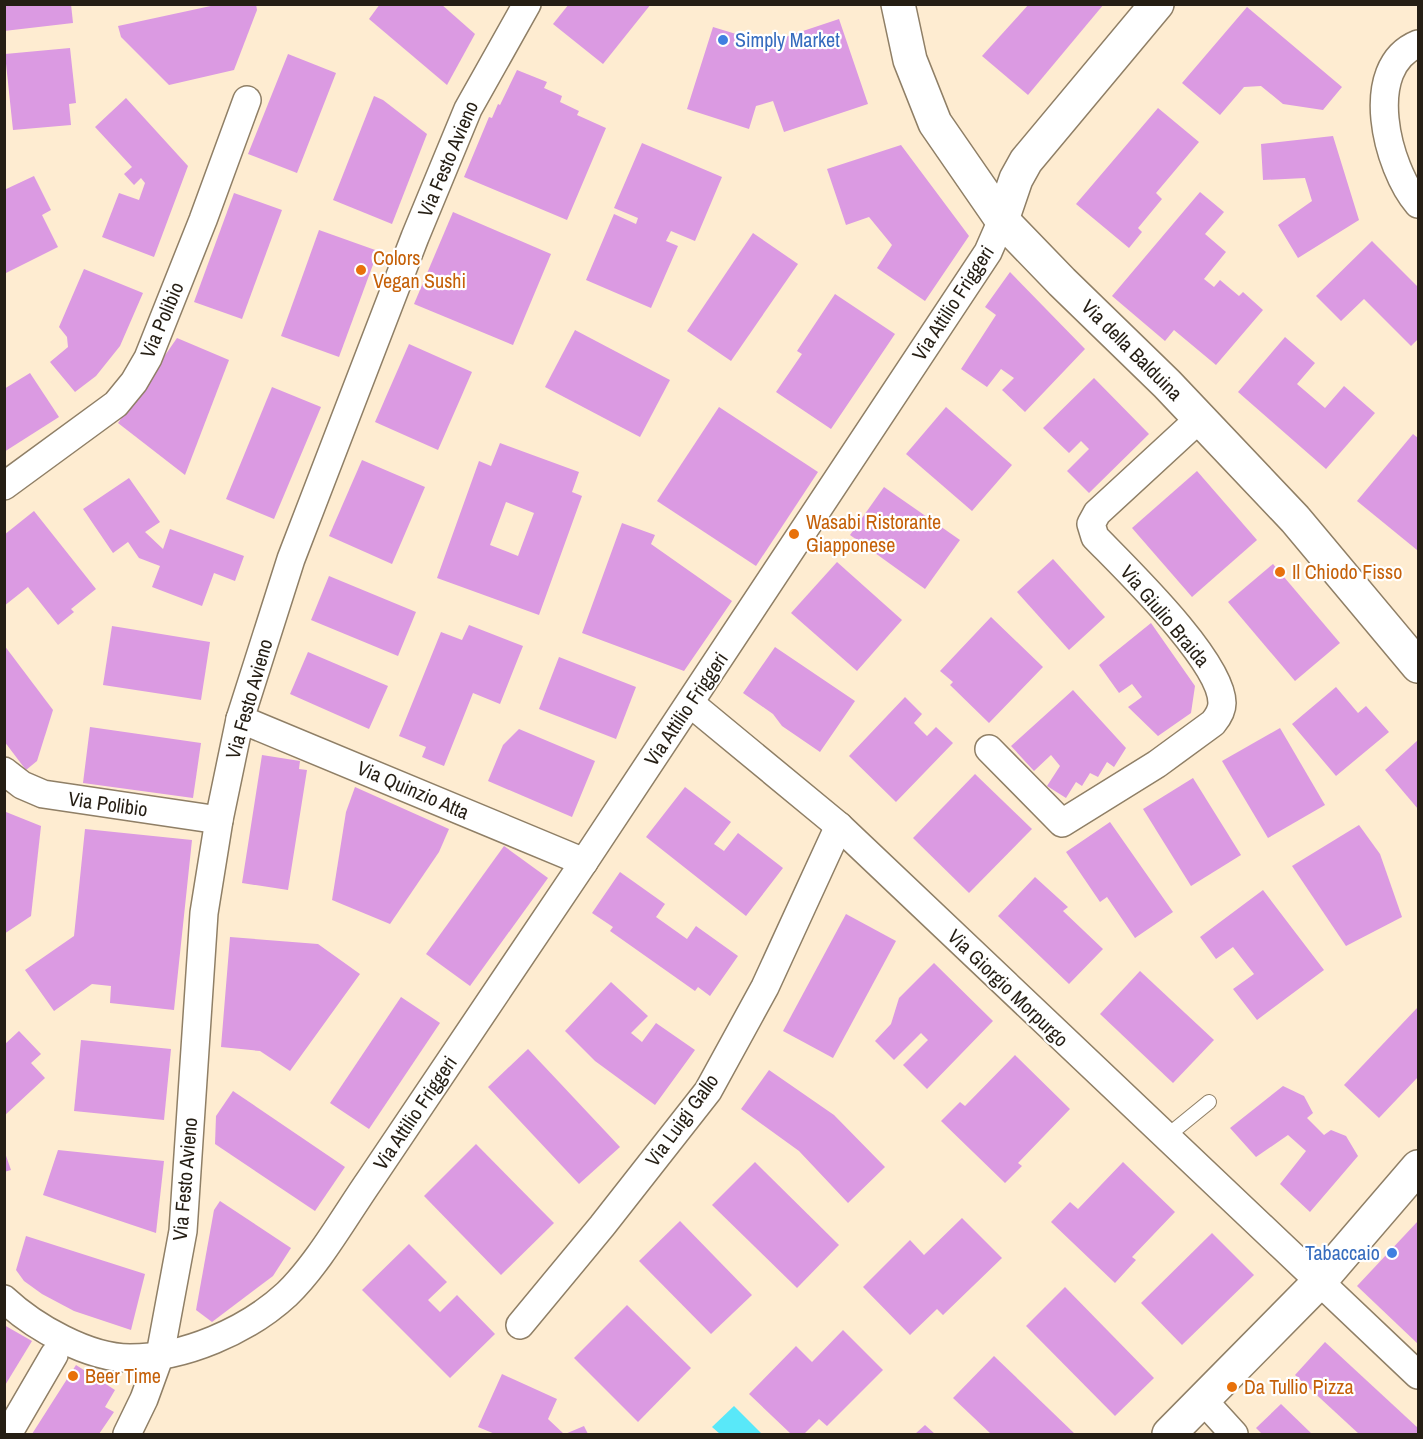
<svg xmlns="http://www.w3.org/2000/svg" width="1423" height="1439" font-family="'Archivo Narrow',sans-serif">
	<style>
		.water { fill: #59e8f9 }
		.building { fill: #db9ae2; fill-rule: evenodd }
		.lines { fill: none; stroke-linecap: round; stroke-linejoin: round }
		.service-casing { stroke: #8f7f66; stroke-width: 16 }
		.minor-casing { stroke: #8f7f66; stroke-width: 30 }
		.tertiary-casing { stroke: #8f7f66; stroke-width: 36 }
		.service { stroke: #fff; stroke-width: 14 }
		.minor { stroke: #fff; stroke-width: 27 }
		.tertiary { stroke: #fff; stroke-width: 33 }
		.shop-dot { fill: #3f7fe0; stroke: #fff; stroke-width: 2 }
		.food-dot { fill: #e8710a; stroke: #fff; stroke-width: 2 }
		.labels { text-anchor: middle; stroke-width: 4.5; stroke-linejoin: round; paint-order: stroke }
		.shop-label { font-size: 20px; fill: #366cbe; stroke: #fff; text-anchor: start }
		.street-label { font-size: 20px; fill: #251e14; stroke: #fff }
		.food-label { font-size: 20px; fill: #c56008; stroke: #fff; text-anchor: start }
	</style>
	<rect width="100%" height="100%" fill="#feecd1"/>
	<!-- water -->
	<path class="water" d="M734 1406 762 1434H720L712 1427Z"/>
	<!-- building -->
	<g class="building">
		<path d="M4 4H71L73 23 4 31Z"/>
		<path d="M220 4H256L257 10 234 70 169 85 121 37 118 26Z"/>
		<path d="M380 4H441L475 34 447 85 369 19Z"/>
		<path d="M569 4H651L603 64 553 24Z"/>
		<path d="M1029 4H1104L1028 95 982 56Z"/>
		<path d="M1247 7 1342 87 1323 110 1283 104 1261 86 1244 87 1220 115 1182 83Z"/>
		<path d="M839 19 868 104 784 132 773 101 756 106 749 129 687 109 713 27 782 48 785 37Z"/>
		<path d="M70 48 76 103 69 104 71 125 13 130 5 54Z"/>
		<path d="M288 54 336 73 297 173 248 154Z"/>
		<path d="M517 70 547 82 544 88 562 96 560 102 579 111 577 115 606 128 567 220 464 177 489 117 492 118 498 104 500 105Z"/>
		<path d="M374 96 383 100 427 134 392 224 333 200Z"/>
		<path d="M126 98 188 166 154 257 102 237 119 193 139 200 145 183 141 178 134 185 124 174 132 167 95 127Z"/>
		<path d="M1158 108 1199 142 1156 193 1162 199 1138 228 1142 232 1129 248 1076 204Z"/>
		<path d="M1333 136 1359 220 1298 258 1278 225 1312 201 1305 178 1263 180 1261 144Z"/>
		<path d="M642 143 722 177 695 241 671 231 666 241 678 246 651 308 586 280 614 214 636 224 638 218 614 208Z"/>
		<path d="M901 145 969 236 925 301 877 268 892 245 869 217 846 225 827 169Z"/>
		<path d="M34 176 51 210 42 215 58 247 4 274V190Z"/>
		<path d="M1200 192 1224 212 1205 234 1226 252 1204 279 1214 287 1220 280 1239 296 1243 292 1263 310 1216 365 1174 330 1165 341 1112 296Z"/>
		<path d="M234 193 282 210 242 319 194 302Z"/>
		<path d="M453 212 551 254 513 345 414 304Z"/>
		<path d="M319 230 378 251 339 357 281 336Z"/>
		<path d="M753 233 798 264 731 361 687 331Z"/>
		<path d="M1372 241 1418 287V339L1411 346 1364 299 1341 321 1316 296Z"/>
		<path d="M84 269 143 293 120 346 96 376 75 392 50 362 68 347 67 337 59 327Z"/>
		<path d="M1010 272 1085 349 1025 412 1002 390 1014 378 1001 369 987 387 961 369 996 315 985 307Z"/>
		<path d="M835 294 895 334 831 429 776 392 802 354 797 351Z"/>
		<path d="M575 330 670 380 640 437 545 387Z"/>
		<path d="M1285 337 1315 363 1297 384 1325 408 1344 386 1375 413 1326 469 1238 392Z"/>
		<path d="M177 338 229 360 185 475 118 423Z"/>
		<path d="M409 344 472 372 438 450 375 422Z"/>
		<path d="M30 373 59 417 4 452V389Z"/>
		<path d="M1094 378 1149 434 1089 493 1067 471 1089 449 1081 441 1069 453 1043 428Z"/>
		<path d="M272 387 321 407 274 519 226 499Z"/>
		<path d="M719 407 818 472 756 566 657 501Z"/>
		<path d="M946 407 1012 465 972 511 906 454Z"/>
		<path d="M1413 434 1418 438V548L1417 550 1357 501Z"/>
		<path d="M500 443 579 472 572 492 582 496 539 615 437 578 479 461 491 466ZM506 502 534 513 518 556 490 545Z"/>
		<path d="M362 460 425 487 392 564 329 536Z"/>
		<path d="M1197 471 1257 540 1192 597 1132 528Z"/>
		<path d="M129 478 160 522 145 532 163 549 170 529 244 556 235 581 214 573 202 606 152 587 160 566 139 558 128 542 113 553 83 509Z"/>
		<path d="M884 487 960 540 925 589 850 535Z"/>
		<path d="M34 511 96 589 71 609 74 612 58 625 28 587 4 606V535Z"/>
		<path d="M622 523 655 535 651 544 732 601 684 671 582 633Z"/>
		<path d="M1053 559 1105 617 1069 650 1017 592Z"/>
		<path d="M837 562 902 620 857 671 791 613Z"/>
		<path d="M1273 564 1340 643 1295 681 1228 602Z"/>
		<path d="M329 576 416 612 398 656 311 620Z"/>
		<path d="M991 617 1043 667 989 723 950 685 953 682 940 671Z"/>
		<path d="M1151 623 1195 686 1191 713 1158 736 1128 707 1142 697 1132 684 1119 693 1099 665Z"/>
		<path d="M469 625 523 646 500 704 473 693 444 766 422 757 426 747 399 736 441 632 462 640Z"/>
		<path d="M112 626 210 642 201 700 103 685Z"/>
		<path d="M4 645 53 710 37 761 26 770 4 741Z"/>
		<path d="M775 647 855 701 820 752 782 726 773 714 743 693Z"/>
		<path d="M308 652 388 686 369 729 290 694Z"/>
		<path d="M559 657 636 687 616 739 539 709Z"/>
		<path d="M1336 687 1358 713 1366 706 1389 732 1336 776 1292 724Z"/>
		<path d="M1073 690 1126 748 1114 767 1107 762 1098 777 1090 773 1082 786 1076 782 1066 798 1047 786 1060 766 1051 755 1034 771 1011 746Z"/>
		<path d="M905 697 922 714 914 723 927 736 936 727 953 743 896 802 849 756Z"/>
		<path d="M90 727 201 743 193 798 83 783Z"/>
		<path d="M1280 728 1325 805 1268 838 1222 761Z"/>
		<path d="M519 729 595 761 572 817 488 781 503 745Z"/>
		<path d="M1418 740V809L1385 770Z"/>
		<path d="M262 755 300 761 299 769 307 770 288 890 242 883Z"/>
		<path d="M975 774 1032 829 969 893 913 838Z"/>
		<path d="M1193 778 1241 855 1191 886 1143 809Z"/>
		<path d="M355 787 449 829 439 852 390 924 332 900 346 812Z"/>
		<path d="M685 787 731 822 714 844 724 851 738 833 783 868 746 916 646 837Z"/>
		<path d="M6 812 41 826 31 916 4 934V813Z"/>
		<path d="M1110 822 1173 912 1135 938 1107 897 1100 902 1066 852Z"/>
		<path d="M1359 825 1380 854 1402 917 1346 946 1292 866Z"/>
		<path d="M85 829 192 840 174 1010 110 1003 111 986 92 984 54 1011 25 970 74 936Z"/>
		<path d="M504 846 548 878 470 986 426 954Z"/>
		<path d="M620 872 665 904 656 917 687 939 696 926 738 956 710 996 698 987 695 991 610 931 613 927 592 913Z"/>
		<path d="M1035 877 1068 907 1063 911 1103 949 1069 984 998 916Z"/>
		<path d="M1263 890 1324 970 1257 1020 1233 989 1254 974 1233 947 1216 959 1200 937Z"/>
		<path d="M846 914 896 941 833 1058 783 1031Z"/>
		<path d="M230 937 318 944 360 974 290 1071 260 1051 221 1047Z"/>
		<path d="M934 963 993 1021 927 1089 903 1065 928 1040 921 1033 894 1060 875 1041 891 1024 899 998Z"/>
		<path d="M1140 971 1214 1040 1173 1083 1100 1014Z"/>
		<path d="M611 982 648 1016 631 1033 642 1042 656 1023 695 1050 655 1105 595 1061 565 1031Z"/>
		<path d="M401 997 440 1023 369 1129 330 1103Z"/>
		<path d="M1418 1007V1077L1379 1118 1344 1085Z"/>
		<path d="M19 1031 41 1054 31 1063 45 1078 4 1116V1045Z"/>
		<path d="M81 1040 171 1049 164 1120 74 1111Z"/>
		<path d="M528 1049 620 1147 579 1184 488 1087Z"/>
		<path d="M1015 1055 1070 1109 1018 1163 1022 1166 1005 1183 941 1121 960 1102 965 1106Z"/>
		<path d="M769 1070 834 1115 885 1167 848 1203 799 1151 741 1109Z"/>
		<path d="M1283 1086 1304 1096 1313 1113 1307 1118 1324 1135 1331 1130 1346 1136 1358 1156 1310 1212 1280 1184 1306 1151 1288 1135 1256 1157 1230 1128Z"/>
		<path d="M233 1091 345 1167 315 1211 215 1144 216 1116Z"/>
		<path d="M476 1144 554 1223 501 1275 424 1196Z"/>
		<path d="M4 1150 11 1170 4 1172Z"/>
		<path d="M58 1150 164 1161 156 1233 43 1195Z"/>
		<path d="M755 1162 839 1245 797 1288 712 1205Z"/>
		<path d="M1123 1162 1175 1212 1132 1257 1136 1260 1115 1283 1051 1222 1070 1202 1078 1209Z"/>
		<path d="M220 1201 291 1248 273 1276 212 1322 196 1310 214 1210Z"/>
		<path d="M962 1218 1002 1258 943 1315 937 1309 910 1335 863 1287 910 1240 924 1255Z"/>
		<path d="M680 1221 752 1295 711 1334 639 1261Z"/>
		<path d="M1418 1221V1344L1357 1286Z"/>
		<path d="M1212 1233 1254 1275 1182 1345 1141 1303Z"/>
		<path d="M26 1236 145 1274 131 1330 74 1311 42 1294 24 1281 16 1270Z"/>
		<path d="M409 1244 447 1282 428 1300 440 1312 457 1295 495 1334 450 1378 362 1290Z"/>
		<path d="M1065 1287 1154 1378 1115 1416 1026 1326Z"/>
		<path d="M627 1305 691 1368 638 1422 574 1358Z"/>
		<path d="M4 1325 32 1341 4 1387Z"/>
		<path d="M843 1330 883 1370 827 1426 819 1419 804 1434H791L749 1394 796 1346 812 1362Z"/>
		<path d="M1325 1342 1418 1428V1434H1359L1295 1375Z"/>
		<path d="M994 1356 1075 1434H991L953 1398Z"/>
		<path d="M76 1365 115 1390 105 1407 114 1412 99 1434H32Z"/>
		<path d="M502 1374 557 1399 548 1419 564 1434H495L478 1427Z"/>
		<path d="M1281 1404 1312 1434H1262L1256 1428Z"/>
		<path d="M925 1425 935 1434H915Z"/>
		<path d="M584 1426 588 1434H565Z"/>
	</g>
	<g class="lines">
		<defs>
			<path id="service" d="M1166 1137 1209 1102"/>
			<g id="minor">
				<path d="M1418 44C1361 67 1387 168 1418 204"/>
				<path d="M4 486 116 404 134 382 148 358 203 220 247 100"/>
				<path d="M690 703 839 826 1418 1375"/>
				<path d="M240 719 584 862"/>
				<path d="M989 749 1062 823 1157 764 1213 723C1218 717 1222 710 1222 703 1222 661 1125 568 1095 537L1091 524 1097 513 1199 419"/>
				<path d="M4 771 22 785 43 794 219 820"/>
				<path d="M4 1299C34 1327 88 1358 130 1358 184 1358 247 1331 287 1294 318 1264 345 1216 370 1180L584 862 988 252 1002 220"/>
				<path d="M520 1325 602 1226 708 1091 765 987 839 826"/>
				<path d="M1203 1400 1234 1434"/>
				<path d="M8 1434 54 1355"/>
				<path d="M127 1434 144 1399 160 1355 183 1231 204 913 219 820 240 719 291 559 415 237 468 109 527 4"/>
			</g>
			<g id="tertiary">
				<path d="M898 4 910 60 935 123 1002 220 1062 282 1167 384 1295 519 1418 666"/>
				<path d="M1002 220 1016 179 1026 161 1157 4"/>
				<path d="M1169 1434 1320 1281 1418 1167"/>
			</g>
		</defs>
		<!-- service casing -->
		<use href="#service" class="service-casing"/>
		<!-- minor casing -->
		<use href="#minor" class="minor-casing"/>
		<!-- tertiary casing -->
		<use href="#tertiary" class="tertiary-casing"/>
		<!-- service -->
		<use href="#service" class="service"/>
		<!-- minor -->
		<use href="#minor" class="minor"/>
		<!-- tertiary -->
		<use href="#tertiary" class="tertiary"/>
	</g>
	<!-- markers -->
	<g class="shop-dot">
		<circle cx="723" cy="40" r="6"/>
		<circle cx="1392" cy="1253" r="6"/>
	</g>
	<g class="food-dot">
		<circle cx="361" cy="270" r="6"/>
		<circle cx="794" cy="534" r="6"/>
		<circle cx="1280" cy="572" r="6"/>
		<circle cx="73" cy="1376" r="6"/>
		<circle cx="1232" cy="1387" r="6"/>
	</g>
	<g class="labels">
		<!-- shop labels -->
		<g class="shop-label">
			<text x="735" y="47">Simply Market</text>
			<text x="1380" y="1260" text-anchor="end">Tabaccaio</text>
		</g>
		<!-- street labels -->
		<g class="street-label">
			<text transform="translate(448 159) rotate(-67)" y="7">Via Festo Avieno</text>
			<text transform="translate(953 303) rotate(-57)" y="7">Via Attilio Friggeri</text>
			<text transform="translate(162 320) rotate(-67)" y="7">Via Polibio</text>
			<text transform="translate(1132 350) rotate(45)" y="7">Via della Balduina</text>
			<text transform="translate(1165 616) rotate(50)" y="7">Via Giulio Braida</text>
			<text transform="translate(249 699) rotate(-74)" y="7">Via Festo Avieno</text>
			<text transform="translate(686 709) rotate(-56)" y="7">Via Attilio Friggeri</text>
			<text transform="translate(413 790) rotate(23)" y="7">Via Quinzio Atta</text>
			<text transform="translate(108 804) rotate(8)" y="7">Via Polibio</text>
			<text transform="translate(1008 988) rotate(44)" y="7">Via Giorgio Morpurgo</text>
			<text transform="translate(415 1113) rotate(-56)" y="7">Via Attilio Friggeri</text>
			<text transform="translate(682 1120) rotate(-54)" y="7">Via Luigi Gallo</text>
			<text transform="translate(185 1179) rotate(-85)" y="7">Via Festo Avieno</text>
		</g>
		<!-- food labels -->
		<g class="food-label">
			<text x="373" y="265">Colors<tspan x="373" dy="23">Vegan Sushi</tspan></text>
			<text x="806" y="529">Wasabi Ristorante<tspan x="806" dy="23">Giapponese</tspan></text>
			<text x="1292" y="579">Il Chiodo Fisso</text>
			<text x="85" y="1383">Beer Time</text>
			<text x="1244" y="1394">Da Tullio Pizza</text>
		</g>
	</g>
	<!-- border -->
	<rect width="1423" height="1439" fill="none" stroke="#251e14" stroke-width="12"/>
</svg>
